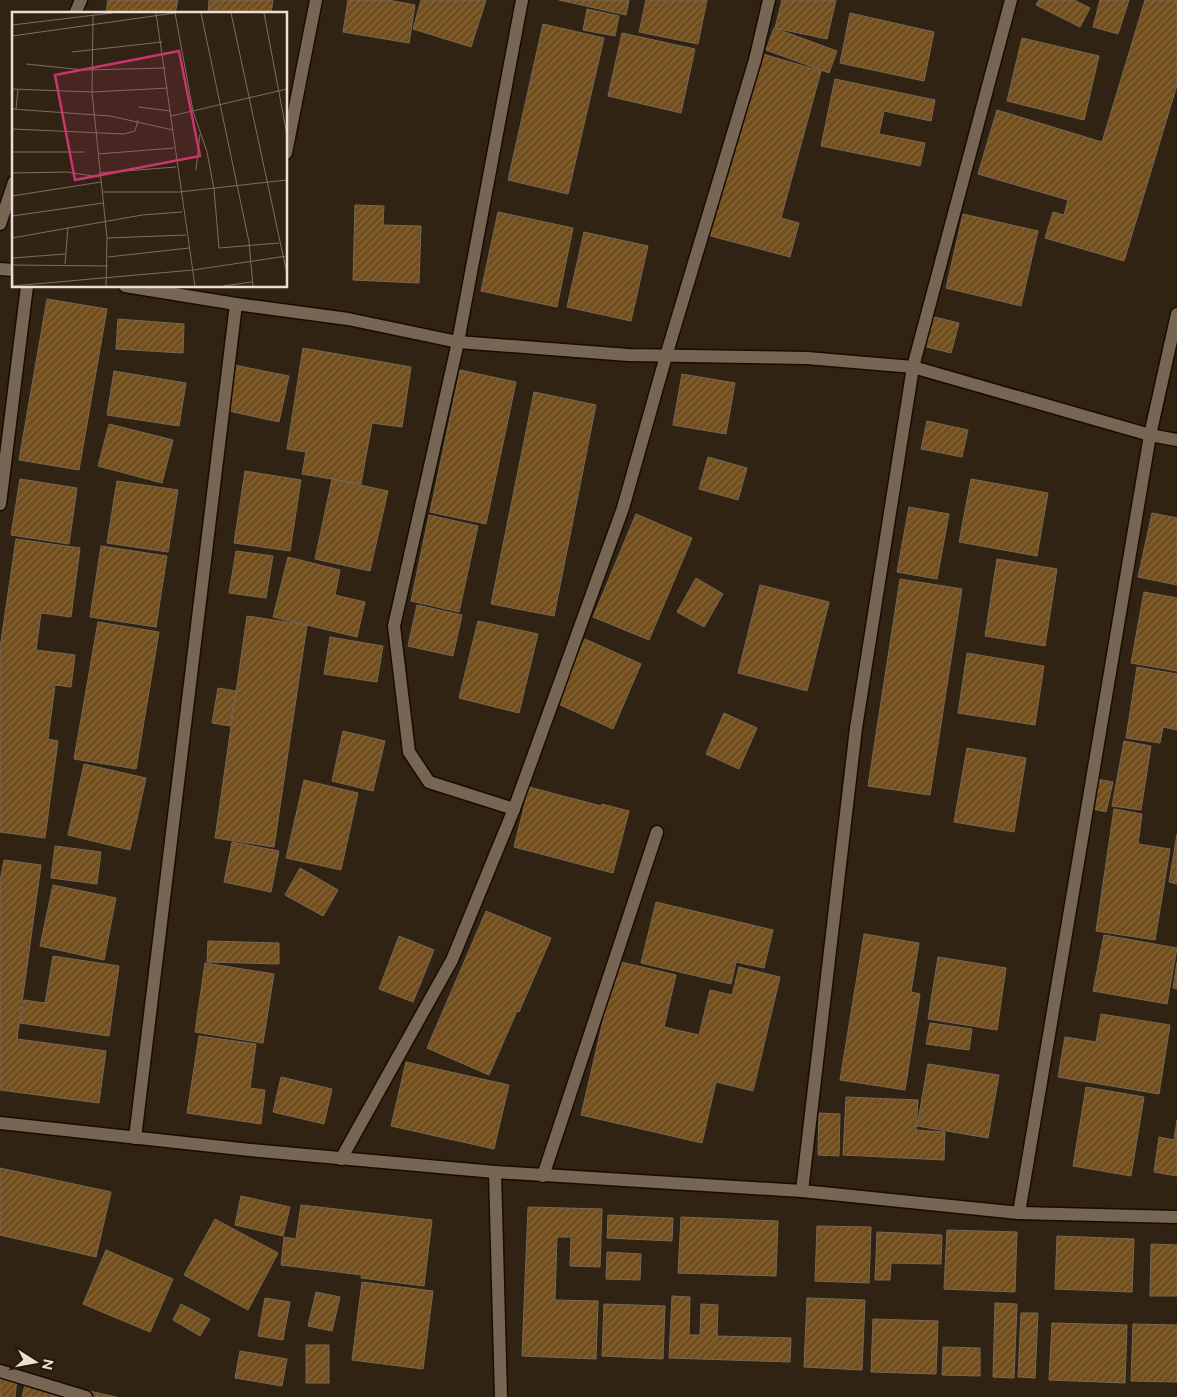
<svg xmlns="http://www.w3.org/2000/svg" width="1177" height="1397" font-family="Figtree,sans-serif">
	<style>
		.building { fill: url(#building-hatch); stroke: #776755 }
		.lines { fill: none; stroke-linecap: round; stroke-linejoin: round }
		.minor-casing { stroke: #190c01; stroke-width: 15 }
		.minor { stroke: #766653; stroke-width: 12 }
		.inset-road { fill: none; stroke: #7b6e61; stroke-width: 1 }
		.view { fill: #c8366d; fill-opacity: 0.15; stroke: #c8366d; stroke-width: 2.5 }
		.inset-edge { fill: none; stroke: #e9dfd5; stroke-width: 2.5 }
	</style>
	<defs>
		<pattern id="building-hatch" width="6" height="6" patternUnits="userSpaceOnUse" patternTransform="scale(1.25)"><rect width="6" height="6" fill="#724e1d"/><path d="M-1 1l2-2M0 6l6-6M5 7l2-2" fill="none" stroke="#86673d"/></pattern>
	</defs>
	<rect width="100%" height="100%" fill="#312313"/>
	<!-- building -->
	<g class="building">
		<path d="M108 0H178L175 14H115L106 12Z"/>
		<path d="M209 0H273L271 14H208Z"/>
		<path d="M348 0H388L415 5 409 43 343 32Z"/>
		<path d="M421 0H486L471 47 413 29Z"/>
		<path d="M559 0H629L626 15Z"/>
		<path d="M646 0H707L698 44 639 32Z"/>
		<path d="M782 0H836L827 39 775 28Z"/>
		<path d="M1039 0H1074L1090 8 1080 27 1036 5Z"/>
		<path d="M1100 0H1129L1118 34 1093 27Z"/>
		<path d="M1145 0H1177V85L1124 261 1045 238 1053 212 1064 215 1068 200 978 174 997 110 1102 142Z"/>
		<path d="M587 9 619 16 615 36 583 30Z"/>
		<path d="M850 13 934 32 924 81 840 63Z"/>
		<path d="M543 24 604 38 568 194 508 180Z"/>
		<path d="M774 28 837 51 829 73 766 50Z"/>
		<path d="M622 33 695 49 681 113 608 96Z"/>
		<path d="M1022 38 1099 56 1084 120 1007 101Z"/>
		<path d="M763 54 821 71 781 218 799 223 790 257 707 235 734 138 739 139Z"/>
		<path d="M835 79 935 100 931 121 884 111 879 134 925 143 920 166 821 146Z"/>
		<path d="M355 205 384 206 383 225 421 226 419 283 353 280Z"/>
		<path d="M498 212 573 228 557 307 481 291Z"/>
		<path d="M963 214 1038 231 1021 306 946 288Z"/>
		<path d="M584 232 648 246 631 321 567 307Z"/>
		<path d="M47 299 107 309 79 470 19 460Z"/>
		<path d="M930 316 959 323 951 353 923 346Z"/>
		<path d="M118 319 184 324 183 353 116 349Z"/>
		<path d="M303 348 411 367 402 427 372 423 361 484 302 474 306 452 287 449Z"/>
		<path d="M234 365 289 376 279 422 224 410Z"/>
		<path d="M460 370 516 382 486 524 430 512Z"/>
		<path d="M114 371 186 383 179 426 107 415Z"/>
		<path d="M682 374 735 383 726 434 673 425Z"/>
		<path d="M534 392 596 405 554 616 491 604Z"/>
		<path d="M927 421 968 430 962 457 921 449Z"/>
		<path d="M109 424 173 440 162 483 98 466Z"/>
		<path d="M708 457 747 468 738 500 699 489Z"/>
		<path d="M245 471 301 480 290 551 234 543Z"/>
		<path d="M20 479 77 488 69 544 11 535Z"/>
		<path d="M332 479 388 491 370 571 315 559Z"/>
		<path d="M971 479 1048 493 1037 556 959 542Z"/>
		<path d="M117 481 178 490 168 552 107 543Z"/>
		<path d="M909 507 949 514 937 579 897 572Z"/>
		<path d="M1152 513 1177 518V585L1138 577Z"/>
		<path d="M636 514 692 538 649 640 593 617Z"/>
		<path d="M429 515 478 526 459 612 411 601Z"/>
		<path d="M16 539 80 548 71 617 41 613 36 650 75 655 71 687 55 685 48 739 58 741 45 838 0 832V648Z"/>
		<path d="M101 546 167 556 156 627 90 617Z"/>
		<path d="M236 551 273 556 266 598 229 593Z"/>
		<path d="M288 557 340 570 335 595 365 602 357 637 273 617Z"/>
		<path d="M997 559 1057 569 1045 646 985 636Z"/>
		<path d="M696 578 723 594 704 627 677 612Z"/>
		<path d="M900 579 962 589 930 795 868 786Z"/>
		<path d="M760 585 829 602 807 691 738 673Z"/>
		<path d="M1144 592 1177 598V671L1131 663Z"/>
		<path d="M417 605 462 615 453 656 408 646Z"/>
		<path d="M247 616 307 625 274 847 215 838Z"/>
		<path d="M478 621 538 634 519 713 459 698Z"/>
		<path d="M98 622 159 632 136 769 74 759Z"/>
		<path d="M330 637 383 646 377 682 324 674Z"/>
		<path d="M585 639 641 664 613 729 556 703Z"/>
		<path d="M967 653 1044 666 1035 725 958 713Z"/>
		<path d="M1137 667 1177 674V730L1163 727 1160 743 1126 738Z"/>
		<path d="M218 688 236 691 230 726 212 723Z"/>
		<path d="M724 713 757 728 739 769 706 754Z"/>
		<path d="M343 731 385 741 373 791 332 781Z"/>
		<path d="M1124 741 1151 746 1141 810 1112 806Z"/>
		<path d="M967 748 1026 758 1014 832 954 822Z"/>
		<path d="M84 764 146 778 130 850 68 835Z"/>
		<path d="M1090 778 1113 782 1106 812 1084 807Z"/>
		<path d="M304 780 358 793 341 870 286 858Z"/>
		<path d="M529 787 601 806 602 804 629 811 613 873 514 847Z"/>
		<path d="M1114 809 1142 814 1138 844 1170 849 1155 940 1096 931Z"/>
		<path d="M1177 834V884L1169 882Z"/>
		<path d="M232 842 279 851 271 892 224 882Z"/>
		<path d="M55 846 101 852 97 884 51 878Z"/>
		<path d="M4 860 41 865 17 1039 106 1051 99 1103 0 1090V881Z"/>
		<path d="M300 868 338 890 323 916 285 895Z"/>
		<path d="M53 885 116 898 104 960 40 946Z"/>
		<path d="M656 902 773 930 764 968 736 962 731 984 641 963Z"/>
		<path d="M486 911 551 938 519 1012 517 1011 489 1075 427 1048Z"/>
		<path d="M864 934 919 943 911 992 920 994 905 1090 840 1080Z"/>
		<path d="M1104 935 1177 948 1167 1004 1093 991Z"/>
		<path d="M399 936 434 950 413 1002 379 989Z"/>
		<path d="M208 941 279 943V964L207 962Z"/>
		<path d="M53 956 119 966 109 1036 20 1023 24 1000 45 1003Z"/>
		<path d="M938 957 1006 968 997 1030 928 1019Z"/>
		<path d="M617 961 676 975 664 1027 699 1035 710 990 732 995 739 967 780 977 753 1091 716 1082 702 1143 581 1115Z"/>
		<path d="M1177 962V989L1173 988Z"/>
		<path d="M205 963 274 974 263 1043 195 1032Z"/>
		<path d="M1101 1014 1170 1025 1159 1094 1058 1077 1065 1037 1096 1042Z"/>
		<path d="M930 1023 972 1029 969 1050 926 1044Z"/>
		<path d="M199 1036 256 1044 250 1088 265 1090 261 1124 187 1113Z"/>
		<path d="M406 1062 509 1085 494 1149 391 1126Z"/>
		<path d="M928 1064 999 1075 988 1138 917 1126Z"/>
		<path d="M281 1077 332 1089 324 1124 273 1112Z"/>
		<path d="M1086 1087 1144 1097 1131 1176 1073 1166Z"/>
		<path d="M846 1097 918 1100 916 1130 945 1132 944 1160 843 1155Z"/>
		<path d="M819 1113 840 1114 839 1156 818 1155Z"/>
		<path d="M1177 1120V1176L1154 1172 1159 1137 1174 1140Z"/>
		<path d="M0 1168 111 1192 96 1257 0 1235Z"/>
		<path d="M241 1196 290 1207 283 1236 235 1225Z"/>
		<path d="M301 1205 432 1220 424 1286 361 1278 362 1275 281 1265 284 1237 296 1239Z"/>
		<path d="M528 1207 602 1209 600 1267 570 1266 571 1237H557L555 1300 598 1301 596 1359 522 1356Z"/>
		<path d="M608 1215 673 1218 672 1241 607 1238Z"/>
		<path d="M681 1217 778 1221 776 1276 678 1273Z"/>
		<path d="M215 1219 278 1253 248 1310 184 1275Z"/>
		<path d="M817 1226 871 1227 869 1283 815 1281Z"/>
		<path d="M947 1230 1017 1232 1015 1292 944 1289Z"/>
		<path d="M877 1232 942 1235 941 1264 891 1263 890 1280H875Z"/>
		<path d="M1057 1236 1134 1239 1132 1292 1055 1289Z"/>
		<path d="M1151 1244 1177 1245V1296H1150Z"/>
		<path d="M106 1250 173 1279 150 1332 83 1304Z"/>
		<path d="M607 1252 641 1254 640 1280 606 1279Z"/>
		<path d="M362 1282 433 1291 423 1369 352 1360Z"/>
		<path d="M316 1292 340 1297 332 1331 308 1326Z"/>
		<path d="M672 1296 690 1297 689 1335H700L701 1304 718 1305 717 1336 791 1338 790 1362 669 1358Z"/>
		<path d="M265 1298 290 1302 283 1340 258 1336Z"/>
		<path d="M807 1298 865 1300 862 1370 804 1367Z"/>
		<path d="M995 1303 1017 1304 1014 1378 993 1377Z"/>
		<path d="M181 1304 210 1319 200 1336 173 1320Z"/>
		<path d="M604 1304 665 1306 663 1359 602 1356Z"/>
		<path d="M1021 1313H1038L1035 1378 1018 1377Z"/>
		<path d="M873 1319 938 1321 936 1374 871 1372Z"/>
		<path d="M1052 1323 1127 1325 1125 1383 1049 1380Z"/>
		<path d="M1133 1324 1177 1325V1382L1131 1381Z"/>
		<rect x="306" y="1345" width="23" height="38"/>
		<path d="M943 1347 980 1348V1376L942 1375Z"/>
		<path d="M240 1351 287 1359 282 1386 235 1378Z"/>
		<path d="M0 1377 17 1379 15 1397H0Z"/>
		<path d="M27 1377 116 1397H22Z"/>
	</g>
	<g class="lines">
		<defs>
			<g id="minor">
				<path d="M75 14 81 0"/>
				<path d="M286 153 316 0"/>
				<path d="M0 224 14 182"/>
				<path d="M0 269 14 270"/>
				<path d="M125 286 236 304 348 319 458 342 628 355 807 358 913 367 1150 435 1177 440"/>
				<path d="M0 504 27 286"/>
				<path d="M514 809 429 782 409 752 394 626 458 342 522 0"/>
				<path d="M0 1123 250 1150 495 1172 802 1191 1019 1213 1177 1217"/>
				<path d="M135 1138 236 304"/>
				<path d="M341 1159 452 960 514 809 623 508 666 356 755 60 769 0"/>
				<path d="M495 1172 501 1397"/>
				<path d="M543 1176 657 832"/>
				<path d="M802 1191 856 728 913 367 1011 0"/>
				<path d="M1019 1213 1150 435 1177 314"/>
				<path d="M0 1371 86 1397"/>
			</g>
		</defs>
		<!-- minor casing -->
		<use href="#minor" class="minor-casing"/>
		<!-- minor -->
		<use href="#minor" class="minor"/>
	</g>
	<!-- overview -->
	<g transform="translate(12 12)">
		<rect width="275" height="275" fill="#312313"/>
		<path class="inset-road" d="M144 1 183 274M163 1 181 99 195 140 202 177 207 236 267 231M189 1 237 230 241 274M219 1 275 262M252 1 275 123M81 3 80 80 95 226 94 274M0 13 100 1M0 24 163 1M60 40 150 30M14 52 72 58 154 56M0 77 80 80 156 76M126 95 159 99M0 97 98 104 161 118M4 97 6 77M159 104 275 77M0 117 112 122 123 119 126 108M0 140H73M86 142 162 136M184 158 188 122M0 161 55 160 87 165M87 161 164 155M90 180H167L275 168M0 184 89 170M0 204 91 191M0 226 130 203 170 200M95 226 174 223M0 239 1 274M96 245 177 236M0 246 53 242M53 252 56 215M0 253 96 254M0 274 181 258 275 244M211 274 240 270"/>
		<path class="view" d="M167 39 188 144 63 168 43 63Z"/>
		<rect width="275" height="275" class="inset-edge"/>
	</g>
	<!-- north arrow -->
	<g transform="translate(35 1362) rotate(101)" stroke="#271a09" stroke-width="4" paint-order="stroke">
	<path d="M0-4L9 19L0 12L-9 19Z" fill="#e9dfd5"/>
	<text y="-8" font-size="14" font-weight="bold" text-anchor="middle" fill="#e9dfd5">N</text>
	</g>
</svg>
